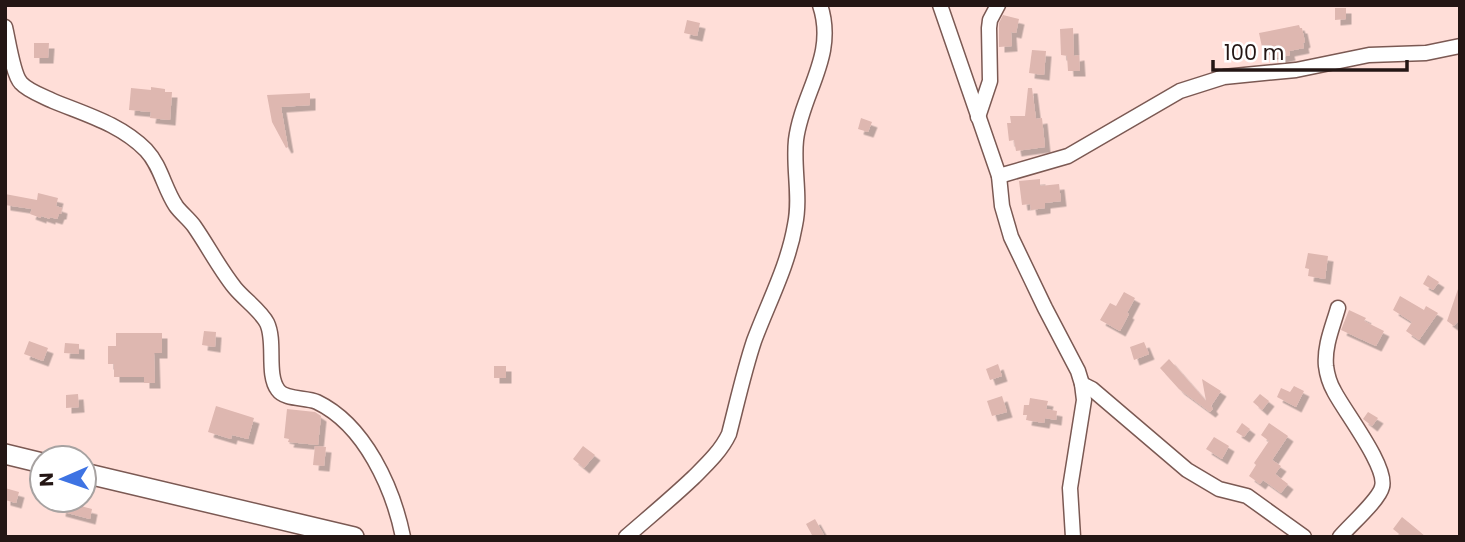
<svg xmlns="http://www.w3.org/2000/svg" width="1465" height="542" font-family="Poppins,sans-serif">
	<style>
		.building { fill: #deb7b0; filter: url(#shadow) }
		.lines { fill: none; stroke-linecap: round; stroke-linejoin: round }
		.minor-casing { stroke: #7b5953; stroke-width: 17 }
		.highway-casing { stroke: #7b5953; stroke-width: 22 }
		.minor { stroke: #fff; stroke-width: 14 }
		.highway { stroke: #fff; stroke-width: 19 }
	</style>
	<defs>
		<filter id="shadow"><feDropShadow dx="5.5" dy="5.5" stdDeviation="0" flood-color="#0004"/></filter>
	</defs>
	<rect width="100%" height="100%" fill="#ffded8"/>
	<!-- building -->
	<g class="building">
		<path d="M1335 8H1346V19L1335 20Z"/>
		<path d="M1003 15 1019 19 1016 33 1011 32 1012 46 999 47V23Z"/>
		<path d="M687 20 700 23 697 36 684 33Z"/>
		<path d="M1299 25 1300 28H1302L1305 42 1303 43 1304 48 1289 51 1290 55 1278 58 1277 53 1269 55 1267 46 1262 47 1259 33Z"/>
		<path d="M1073 28 1074 56 1079 55 1080 71H1068L1067 56H1068L1061 55 1060 29Z"/>
		<path d="M34 43H49L48 58H34Z"/>
		<path d="M1032 50 1046 51 1044 75 1029 73Z"/>
		<path d="M151 87 165 89V92H172L170 120 150 118 151 112 129 110 131 88 151 90Z"/>
		<path d="M1028 88H1032L1036 119 1042 118 1045 147 1016 151 1014 140 1009 141 1007 123H1011L1010 116H1025Z"/>
		<path d="M310 93V105L281 107 288 147 286 148 272 122 267 95Z"/>
		<path d="M861 118 872 122 868 132 858 129Z"/>
		<path d="M1040 179V186L1059 184 1061 201 1045 203V208L1031 210 1030 204 1022 205 1019 181Z"/>
		<path d="M38 193 58 198 56 206 62 208 61 214H59L57 219 50 217V219L41 216V218L30 214 32 209 5 205V194L37 200Z"/>
		<path d="M1308 253 1328 256 1325 279 1308 276 1309 269 1305 268Z"/>
		<path d="M1428 275 1439 282 1433 290 1423 284Z"/>
		<path d="M1458 289H1460V319L1454 326 1447 321Z"/>
		<path d="M1124 292 1135 298 1127 313 1129 314 1120 331 1100 320 1110 303 1116 306Z"/>
		<path d="M1400 296 1424 310 1426 306 1438 313 1419 340 1406 331 1412 322 1393 310Z"/>
		<path d="M1349 310 1366 318 1364 321 1384 331 1376 346 1341 330Z"/>
		<path d="M204 331 216 332 215 347 202 345Z"/>
		<path d="M116 333H162V353H154L155 383H144V377H114V364H108V346H116Z"/>
		<path d="M29 341 48 348 43 361 24 354Z"/>
		<path d="M1144 342 1149 354 1134 360 1130 347Z"/>
		<path d="M65 343 79 344V354L64 353Z"/>
		<path d="M1169 359 1206 401 1202 379 1221 391 1211 406 1213 409 1210 412 1179 389 1160 368Z"/>
		<path d="M998 364 1002 376 990 380 986 369Z"/>
		<rect x="494" y="366" width="12" height="12"/>
		<path d="M1294 386 1304 391 1296 407 1277 397 1281 388 1290 392Z"/>
		<path d="M78 394 79 407 66 408V395Z"/>
		<path d="M1260 394 1269 401 1262 410 1253 402Z"/>
		<path d="M1002 396 1007 412 992 416 987 401Z"/>
		<path d="M1030 398 1048 401 1046 409 1057 411 1056 420 1045 418 1044 423 1026 420 1027 415H1023L1024 405H1029Z"/>
		<path d="M216 406 254 418 248 439 232 435 231 439 208 432Z"/>
		<path d="M287 409 315 412 321 416 318 445 288 442 289 439 284 438Z"/>
		<path d="M1368 412 1378 418 1372 426 1363 419Z"/>
		<path d="M1242 423 1250 429 1244 437 1236 432Z"/>
		<path d="M1269 423 1288 436 1272 460 1281 466 1275 474 1288 484 1281 493 1263 480 1260 484 1249 476 1256 465 1254 463 1269 441 1261 435Z"/>
		<path d="M1214 437 1229 446 1222 459 1206 449Z"/>
		<path d="M315 446 326 447 324 466 313 465Z"/>
		<path d="M583 446 595 455 584 468 573 459Z"/>
		<path d="M5 488 19 492 16 503 5 500Z"/>
		<path d="M62 501 92 509 90 519 60 511Z"/>
		<path d="M1402 517 1413 526 1426 537H1403L1393 529Z"/>
		<path d="M815 519 825 537H813L806 524Z"/>
	</g>
	<g class="lines">
		<defs>
			<g id="minor">
				<path d="M940 5 999 176 1002 206 1011 237 1045 308 1078 371 1082 384 1084 400 1070 488 1073 537"/>
				<path d="M5 27C8 39 13 75 21 83 28 91 43 96 53 101 87 115 120 124 146 150 161 166 164 188 176 206 181 213 189 219 194 226 208 246 219 268 235 288 244 299 261 311 267 323 276 342 266 374 278 390 285 400 306 397 317 402 365 425 393 488 403 537"/>
				<path d="M978 117 990 81 989 28 990 20 998 5"/>
				<path d="M999 176 1068 156 1180 91 1224 77 1296 70 1369 55 1426 53 1460 46"/>
				<path d="M1338 308C1333 326 1324 346 1326 366 1327 374 1330 384 1334 391 1344 411 1388 467 1382 487 1379 500 1350 525 1340 537"/>
				<path d="M1082 384 1092 389 1187 470 1219 489 1247 496 1304 537"/>
				<path d="M626 537C649 517 672 498 694 477 707 464 721 451 729 434 737 403 744 371 754 341 768 303 788 266 795 225 801 197 793 168 796 140 802 92 837 56 820 5"/>
			</g>
			<g id="highway">
				<path d="M5 454 42 463"/>
				<path d="M84 473 354 537"/>
			</g>
		</defs>
		<!-- minor casing -->
		<use href="#minor" class="minor-casing"/>
		<!-- highway casing -->
		<use href="#highway" class="highway-casing"/>
		<!-- minor -->
		<use href="#minor" class="minor"/>
		<!-- highway -->
		<use href="#highway" class="highway"/>
	</g>
	<!-- border -->
	<rect width="1465" height="542" fill="none" stroke="#241614" stroke-width="14"/>
	<!-- north arrow -->
	<g transform="translate(63 479) rotate(268)"><circle r="33" fill="#ffffff" stroke="#a7a2a1" stroke-width="2"/>
	<path d="M0-5L12 26L0 18L-12 26Z" fill="#3e73e3"/>
	<text y="-10" font-size="19" font-weight="bold" text-anchor="middle" fill="#241614">N</text>
	</g>
	<!-- scale -->
	<path d="M1213 60v10h194v-10" fill="none" stroke="#241614" stroke-width="3.5"/>
	<text x="1224" y="60" font-size="21" fill="#241614" stroke="#ffffff" stroke-width="5" paint-order="stroke">100 m</text>
</svg>
